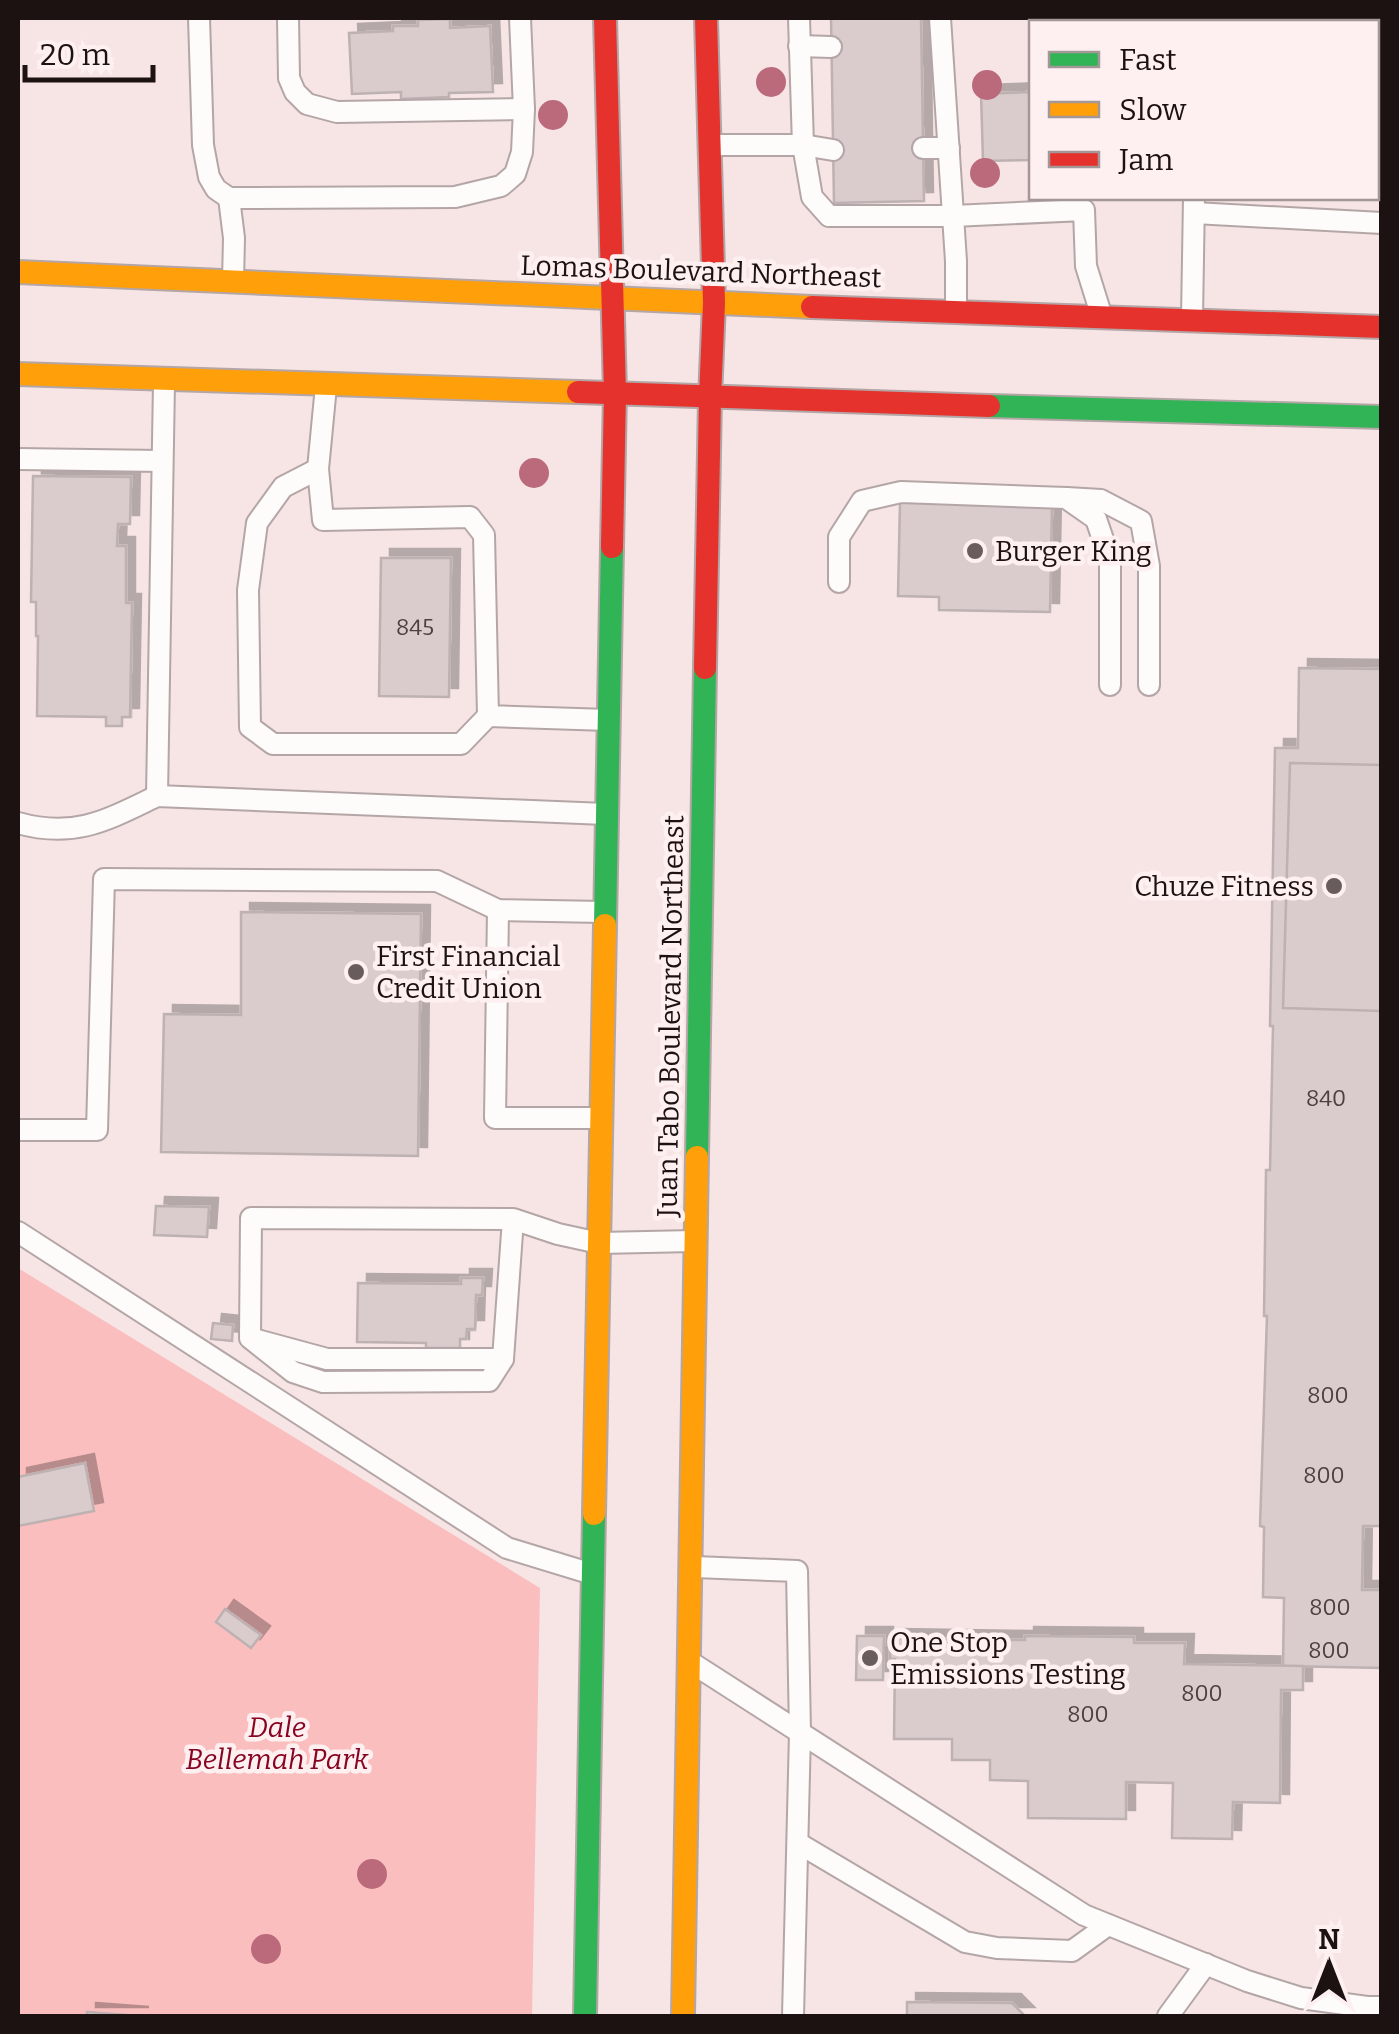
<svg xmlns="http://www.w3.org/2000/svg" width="1399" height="2034" font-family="Bitter,serif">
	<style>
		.green { fill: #fabebe }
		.building { fill: #dacccc; stroke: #beb1b1; stroke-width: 2.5; filter: url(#shadow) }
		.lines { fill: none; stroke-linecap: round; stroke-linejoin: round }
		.lane-casing { stroke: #b4a6a6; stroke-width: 24 }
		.fast-casing { stroke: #b4a6a6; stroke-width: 26 }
		.slow-casing { stroke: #b4a6a6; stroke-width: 26 }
		.jam-casing { stroke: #b4a6a6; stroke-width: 26 }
		.lane { stroke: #fefbfb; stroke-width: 20 }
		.fast { stroke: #30b455; stroke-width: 22 }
		.slow { stroke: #ff9f0a; stroke-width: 22 }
		.jam { stroke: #e5322d; stroke-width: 22 }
		.tree { fill: #ba6a7a }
		.poi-dot { fill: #695c5c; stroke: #fef0f0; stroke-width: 4 }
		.labels { text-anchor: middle; stroke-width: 9; stroke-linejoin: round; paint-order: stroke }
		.number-label { font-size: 22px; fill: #4c4040 }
		.street-label { font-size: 28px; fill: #1d1212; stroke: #fef0f0 }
		.poi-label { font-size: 28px; fill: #1d1212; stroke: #fef0f0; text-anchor: start }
		.park-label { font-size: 28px; font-style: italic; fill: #880522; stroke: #fef0f0 }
	</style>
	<defs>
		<filter id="shadow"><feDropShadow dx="9" dy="-9" stdDeviation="0" flood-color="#0004"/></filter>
	</defs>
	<rect width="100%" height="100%" fill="#f7e5e5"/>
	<!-- green -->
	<path class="green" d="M18 1268 540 1588 532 2016H18Z"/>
	<!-- building -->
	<g class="building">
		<path d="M831 18H921L924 201 834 203Z"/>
		<path d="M1282 18H1382V174H1376V22H1282Z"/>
		<path d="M450 19V28L490 26 493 92 449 93V97L401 99V92L352 94 349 33 393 31V26H418V20Z"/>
		<path d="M1029 92 1031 160 983 161 981 94Z"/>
		<path d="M33 476 131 477 130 524H118L117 546H126V603H132L130 717H122V726H106V717L37 716 38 636H36V602H31Z"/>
		<path d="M900 502 1052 506 1050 612 939 610V597L898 596Z"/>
		<path d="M381 558H451L449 697 379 696Z"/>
		<path d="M1299 668 1382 669V1526H1363L1362 1590H1382V1668L1283 1666 1284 1598 1263 1597 1264 1527 1260 1526 1267 1316H1264L1266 1170H1270L1273 1026H1270L1275 748H1298Z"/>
		<path d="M1290 763 1382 765V1011L1283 1008Z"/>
		<path d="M241 912 421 914 418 1156 161 1152 164 1014 241 1015Z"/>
		<path d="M156 1206 209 1207 207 1237 154 1235Z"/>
		<path d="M461 1278H483L482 1295H476L475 1329H467L466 1339H460V1348H426V1343L357 1342 358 1283 461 1284Z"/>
		<path d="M213 1323 233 1325 232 1341 211 1339Z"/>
		<path d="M85 1463 94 1511 18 1526V1477Z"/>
		<path d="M225 1609 261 1635 251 1648 216 1622Z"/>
		<path d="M857 1636H884L883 1680H856Z"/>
		<path d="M1025 1636 1134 1637V1643H1185L1184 1664 1303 1666V1690H1281L1280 1803 1233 1802 1232 1839 1172 1838 1173 1783 1126 1782V1819L1028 1818V1781L990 1780V1760H952V1739H894L895 1659H890V1638L1025 1640Z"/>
		<path d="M907 2002 1012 2003 1025 2016H907Z"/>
		<path d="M87 2012 140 2016H87Z"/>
	</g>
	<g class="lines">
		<defs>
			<g id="lane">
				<path d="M199 18 203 145 209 177 216 189 229 198 234 238 233 281"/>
				<path d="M288 18 289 78 295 92 307 104 337 112 524 109"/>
				<path d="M940 18 956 261V310"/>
				<path d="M1077 18 1078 22"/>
				<path d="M1192 18V22"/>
				<path d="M799 46 831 47"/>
				<path d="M713 145H803L799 18"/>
				<path d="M923 148H949"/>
				<path d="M833 150 803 145 812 197 829 216H953L1084 210 1086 266 1101 314"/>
				<path d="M229 198 455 197 501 186 515 174 522 152 524 109 520 18"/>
				<path d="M1194 213 1382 223"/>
				<path d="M1192 318 1194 198"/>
				<path d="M326 386 318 469 323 520 470 517 484 535 488 716 608 720"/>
				<path d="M18 459 162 461"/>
				<path d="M318 469 283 487 257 523 248 590 250 727 273 744H461L488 716"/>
				<path d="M1067 498 1101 500 1141 521 1149 566V685"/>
				<path d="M839 582V537L862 501 901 492 1066 498 1096 519 1110 560V685"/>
				<path d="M157 796 164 383"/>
				<path d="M18 823C75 839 107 820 157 796L605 814"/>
				<path d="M498 910 495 1118H600"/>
				<path d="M18 1130H97L104 879 437 881 498 910 603 912"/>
				<path d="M513 1219 503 1359 489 1381 323 1382 293 1372 250 1338 251 1218 513 1219 558 1234 599 1243 694 1241"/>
				<path d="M18 1232 507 1548 589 1573"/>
				<path d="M257 1340 327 1359H503"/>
				<path d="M695 1567 797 1571 800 1733 793 2016"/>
				<path d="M695 1665 1084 1915 1247 1981 1301 1998 1367 2007H1382"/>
				<path d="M798 1843 965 1942 997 1948 1072 1951 1108 1925"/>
				<path d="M1168 2016 1206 1964"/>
			</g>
			<g id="fast">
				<path d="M989 406 1382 417"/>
				<path d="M605 925 612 547"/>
				<path d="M697 1157 705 668"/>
				<path d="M585 2016 594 1514"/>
			</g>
			<g id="slow">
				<path d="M18 272 812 307"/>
				<path d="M18 374 578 392"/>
				<path d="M594 1514 605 925"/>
				<path d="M683 2016 697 1157"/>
			</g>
			<g id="jam">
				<path d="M605 18 615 393 612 547"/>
				<path d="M812 307 1382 327"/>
				<path d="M578 392 989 406"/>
				<path d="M705 668 710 398 714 303 706 18"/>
			</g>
		</defs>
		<!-- lane casing -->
		<use href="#lane" class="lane-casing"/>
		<!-- fast casing -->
		<use href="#fast" class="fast-casing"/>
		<!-- slow casing -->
		<use href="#slow" class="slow-casing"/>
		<!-- jam casing -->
		<use href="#jam" class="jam-casing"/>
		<!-- lane -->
		<use href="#lane" class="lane"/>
		<!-- fast -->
		<use href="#fast" class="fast"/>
		<!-- slow -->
		<use href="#slow" class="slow"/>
		<!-- jam -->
		<use href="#jam" class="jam"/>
	</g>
	<!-- trees -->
	<g class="tree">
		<circle cx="771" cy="82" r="15"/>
		<circle cx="987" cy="85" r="15"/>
		<circle cx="553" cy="115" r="15"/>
		<circle cx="985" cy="173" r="15"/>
		<circle cx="534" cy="473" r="15"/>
		<circle cx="372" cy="1874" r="15"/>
		<circle cx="266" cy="1949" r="15"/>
	</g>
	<!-- markers -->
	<g class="poi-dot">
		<circle cx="975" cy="551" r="10"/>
		<circle cx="1334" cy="886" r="10"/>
		<circle cx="356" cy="972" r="10"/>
		<circle cx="870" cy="1658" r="10"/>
	</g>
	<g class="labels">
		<!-- number labels -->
		<g class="number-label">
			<text x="415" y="635">845</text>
			<text x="1326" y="1106">840</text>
			<text x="1328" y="1403">800</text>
			<text x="1324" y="1483">800</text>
			<text x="1330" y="1615">800</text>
			<text x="1329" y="1658">800</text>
			<text x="1202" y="1701">800</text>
			<text x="1088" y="1722">800</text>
		</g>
		<!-- street labels -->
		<g class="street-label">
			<text transform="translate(701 271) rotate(2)" y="10">Lomas Boulevard Northeast</text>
			<text transform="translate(670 1016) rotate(-89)" y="10">Juan Tabo Boulevard Northeast</text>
		</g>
		<!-- poi labels -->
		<g class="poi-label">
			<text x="995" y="561">Burger King</text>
			<text x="1314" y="896" text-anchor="end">Chuze Fitness</text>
			<text x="376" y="966">First Financial<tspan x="376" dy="32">Credit Union</tspan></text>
			<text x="890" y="1652">One Stop<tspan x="890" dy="32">Emissions Testing</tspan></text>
		</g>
		<!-- park labels -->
		<g class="park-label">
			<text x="277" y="1737">Dale<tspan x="277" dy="32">Bellemah Park</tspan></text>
		</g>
	</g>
	<!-- border -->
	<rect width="1399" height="2034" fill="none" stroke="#1d1212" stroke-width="40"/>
	<!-- legend -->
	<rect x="1029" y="20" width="350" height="180" fill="#fef0f0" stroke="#a49797" stroke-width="2.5"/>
	<rect x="1049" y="52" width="50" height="15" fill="#30b455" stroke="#a49797" stroke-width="2.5"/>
	<text x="1119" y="70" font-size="30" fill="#1d1212">Fast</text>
	<rect x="1049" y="102" width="50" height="15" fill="#ff9f0a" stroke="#a49797" stroke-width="2.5"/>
	<text x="1119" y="120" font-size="30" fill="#1d1212">Slow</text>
	<rect x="1049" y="152" width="50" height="15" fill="#e5322d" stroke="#a49797" stroke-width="2.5"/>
	<text x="1119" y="170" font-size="30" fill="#1d1212">Jam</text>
	<!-- north arrow -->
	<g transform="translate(1329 1964)" stroke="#fef0f0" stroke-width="8" paint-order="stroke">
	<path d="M0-8L18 38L0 25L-18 38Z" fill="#1d1212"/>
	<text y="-15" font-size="28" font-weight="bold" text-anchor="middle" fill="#1d1212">N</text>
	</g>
	<!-- scale -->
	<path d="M25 65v15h128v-15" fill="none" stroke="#1d1212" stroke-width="5"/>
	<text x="40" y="65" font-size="30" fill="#1d1212" stroke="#fef0f0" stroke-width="8" paint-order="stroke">20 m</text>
</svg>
